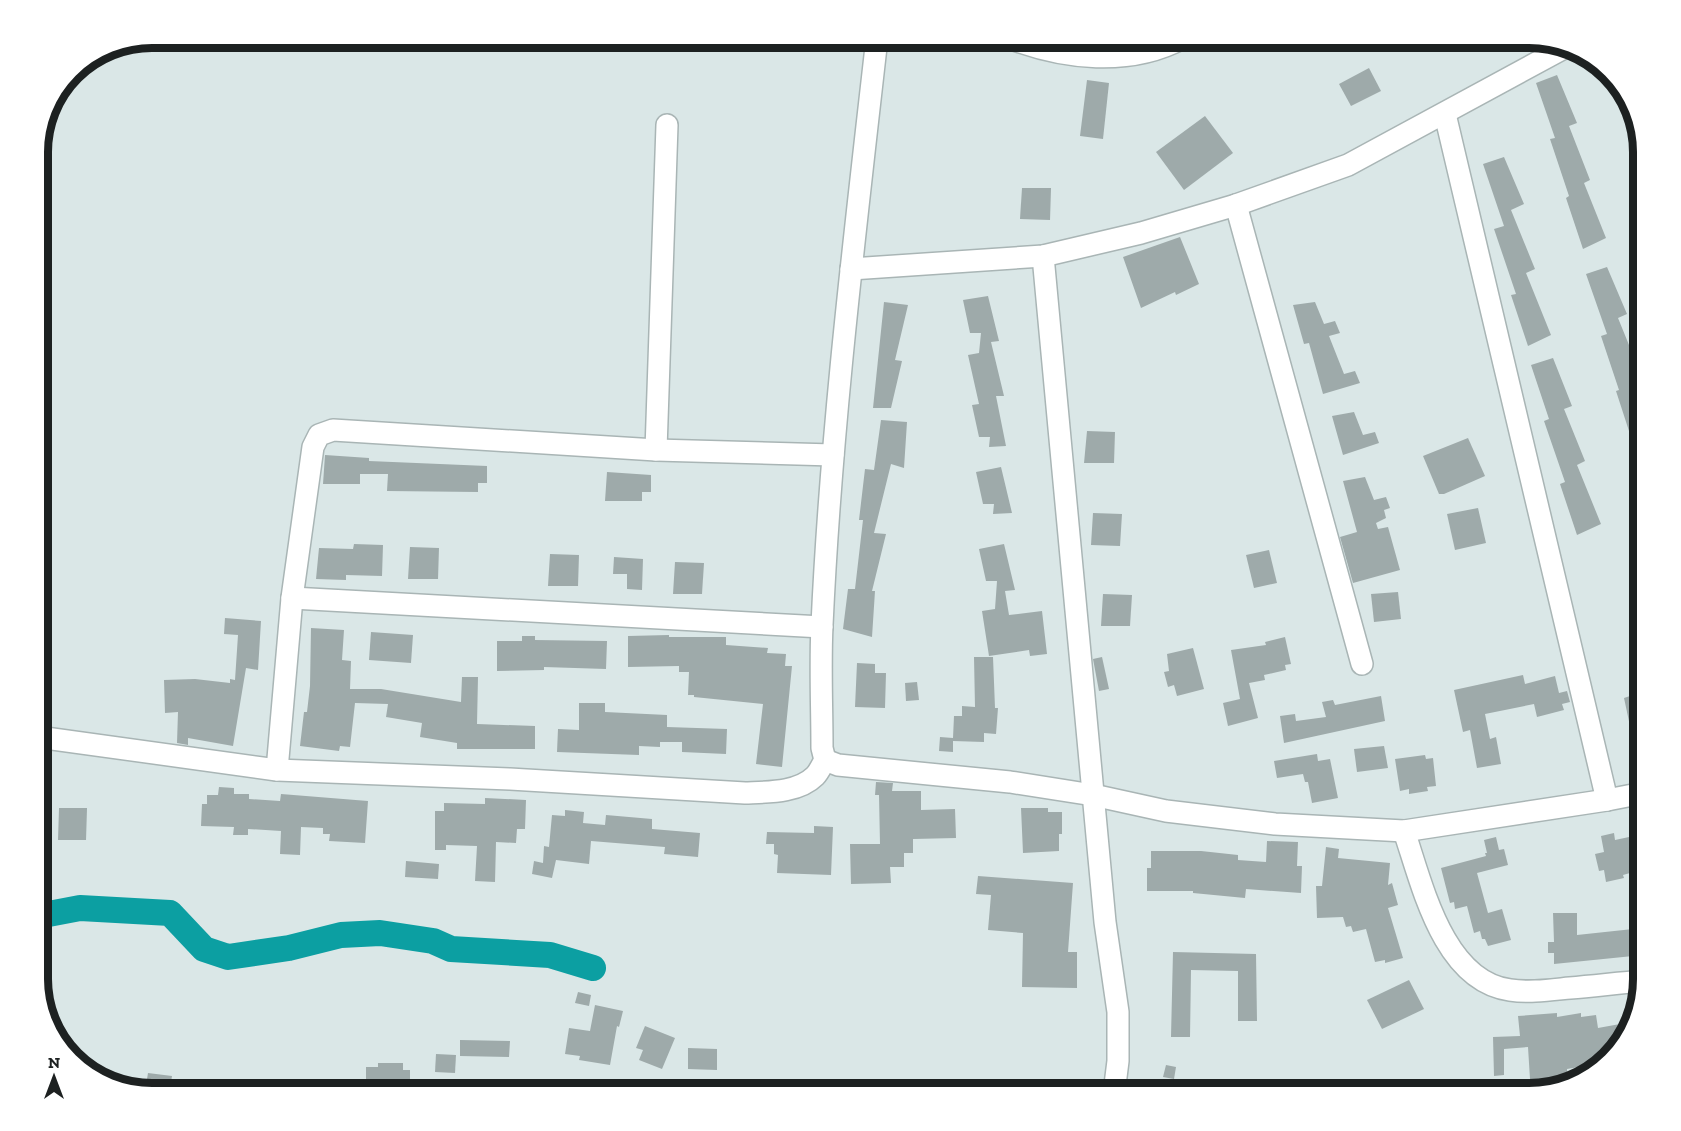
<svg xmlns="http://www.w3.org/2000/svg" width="1681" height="1131" font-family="'Zilla Slab',serif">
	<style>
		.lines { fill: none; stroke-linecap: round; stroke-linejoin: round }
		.river { stroke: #0c9fa2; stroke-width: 26 }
		.building { fill: #9eaaaa }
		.minor-casing { stroke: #a9b5b5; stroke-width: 24 }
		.minor { stroke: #fff; stroke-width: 21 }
		.rim { fill: none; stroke: #1d2121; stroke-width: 8 }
	</style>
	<rect width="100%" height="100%" fill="#dae7e7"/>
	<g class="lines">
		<!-- river -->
		<path class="river" d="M38 916 80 908 170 913 204 949 228 957 289 948 341 935 380 933 433 941 451 949 550 955 593 968"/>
	</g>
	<!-- building -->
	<g class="building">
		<path d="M1369 68 1381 91 1351 106 1339 84Z"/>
		<path d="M1557 75 1577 123 1569 126 1590 180 1584 183 1606 238 1583 249 1566 198 1569 196 1550 139 1555 138 1536 83Z"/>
		<path d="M1087 80 1109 83 1103 139 1080 136Z"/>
		<path d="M1205 116 1233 153 1184 190 1156 152Z"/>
		<path d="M1504 157 1524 204 1511 210 1535 269 1526 273 1551 335 1528 346 1511 295 1516 294 1494 229 1504 226 1483 164Z"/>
		<path d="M1022 188H1051L1050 220 1020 219Z"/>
		<path d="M1180 237 1199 284 1176 295 1175 292 1141 308 1123 257Z"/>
		<path d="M1607 267 1627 314 1618 318 1642 377 1635 379 1643 399V467L1641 468 1616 391 1619 390 1601 336 1607 334 1586 274Z"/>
		<path d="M988 296 999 341 991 342 1004 396H996L1006 446 989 447 990 437H979L972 405 979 404 968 355 979 353 981 333H970L963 300Z"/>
		<path d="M884 302 908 305 895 360 902 361 891 408H873Z"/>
		<path d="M1315 302 1324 324 1335 321 1340 333 1329 336 1344 374 1355 371 1360 383 1323 394 1309 343 1304 344 1293 305Z"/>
		<path d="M1553 358 1572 406 1564 409 1585 461 1577 465 1601 524 1577 535 1560 484 1565 482 1544 421 1549 419 1531 365Z"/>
		<path d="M1354 412 1363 435 1375 432 1379 443 1343 455 1332 416Z"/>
		<path d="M881 420 907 422 904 468 891 464 874 533 886 534 872 591H875L872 637 843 629 848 589H855L863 520H859L865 469 874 470Z"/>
		<path d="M1087 431 1115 432 1114 463H1084Z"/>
		<path d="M1468 438 1485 476 1444 494H1439L1423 456Z"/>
		<path d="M325 455 369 458V461L487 466V483H478V492L387 491 388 474H360V484H323Z"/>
		<path d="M1001 467 1012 513 993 514 994 504H983L976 472Z"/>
		<path d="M607 472 651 475V492H642V501H605Z"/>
		<path d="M1365 477 1374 500 1386 497 1390 508 1384 510 1386 518 1376 523 1378 529 1388 527 1400 570 1353 583 1340 537 1357 532 1343 481Z"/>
		<path d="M1478 508 1486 543 1455 550 1447 514Z"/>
		<path d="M1093 513 1122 514 1120 546 1091 545Z"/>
		<path d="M354 544 383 545 382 576 346 575V580L316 579 319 548 353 549Z"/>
		<path d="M1004 544 1015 590 1005 591 1009 615 1042 611 1047 654 1030 656 1029 650 989 656 982 611 995 609 997 581H986L979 549Z"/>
		<path d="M410 547 439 548 438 579H408Z"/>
		<path d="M1269 550 1277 583 1254 588 1246 555Z"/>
		<path d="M550 554 579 555 578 586H548Z"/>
		<path d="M614 557 643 559 642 590 627 589V574H613Z"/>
		<path d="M675 562 704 563 702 594H673Z"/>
		<path d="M1398 592 1401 619 1374 622 1371 594Z"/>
		<path d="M1103 594 1132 595 1130 626H1101Z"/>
		<path d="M225 618 261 621 258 670 246 668 233 746 188 738V745L177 743 178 712 165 713 164 680 195 679 230 683V679L235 680 238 635 224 634Z"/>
		<path d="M311 628 344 630 342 660 351 661 350 689H381L461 702 462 677H478L477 724 535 726V749H457V743L420 737 422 723 386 717 388 704 355 703 350 747 340 746 339 751 300 746 304 712H307L310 686Z"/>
		<path d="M371 632 413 635 411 663 369 660Z"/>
		<path d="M669 635V637H726V645L768 648 767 653 786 654 785 666H792L782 767 756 764 763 704 694 697V695H688L689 672H679V666L628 667V636Z"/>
		<path d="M522 636H535V640L607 641 606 669 544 667V670L497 671V641H522Z"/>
		<path d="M1285 637 1291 664 1285 665 1286 670 1264 675 1265 680 1249 683 1258 718 1228 726 1223 703 1240 699 1231 650 1266 645 1265 642Z"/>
		<path d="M1193 648 1204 689 1177 696 1174 685 1168 687 1164 672 1169 671 1167 654Z"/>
		<path d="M974 657H993L995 708H998L996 734 984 733V742L953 741V752L939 751 940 737 953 738 954 716H962V706L975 707Z"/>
		<path d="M1102 657 1109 689 1099 691 1093 659Z"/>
		<path d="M857 663 875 664V673H886L885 708 855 707Z"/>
		<path d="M1523 675 1525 684 1555 676 1559 693 1567 691 1570 702 1562 704 1564 710 1537 717 1534 704 1485 714 1490 739 1496 737 1501 764 1477 768 1470 730 1463 732 1454 690Z"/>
		<path d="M917 682 919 700 906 701 905 683Z"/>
		<path d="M1643 688V723L1630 726 1624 698 1630 696 1629 692Z"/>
		<path d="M1381 696 1385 721 1284 743 1280 716 1295 714 1296 721 1326 717 1322 702 1333 700 1335 705Z"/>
		<path d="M579 703H605V712L667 715V727L727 729 726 754 682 752V742H660V747L639 746V755L557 752 558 729 579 730Z"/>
		<path d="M1384 746 1388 768 1357 772 1354 749Z"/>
		<path d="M1317 754 1318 761 1330 759 1338 798 1312 803 1308 782H1305L1303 774 1277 778 1274 761Z"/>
		<path d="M1425 755 1426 759 1433 758 1436 786 1427 787 1428 791 1409 794V789L1400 791 1395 759Z"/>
		<path d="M876 782 893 783 892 791H921V810L955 809 956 838 913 839V853H904V867H890L891 883 851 884 850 844H880L879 795H875Z"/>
		<path d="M219 787 234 788V794H249V799L280 801 281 794 368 801 365 843 329 841 330 834H323V828L301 827 300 855 280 854 281 831 248 829V835H233L234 827 201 826 202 804H207V795H218Z"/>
		<path d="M485 798 526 800 525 829H517L516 843 496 842 495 882 475 881 477 846 446 845V850H435V811H444V803L485 804Z"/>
		<path d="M59 808H87L86 840H58Z"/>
		<path d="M1021 808H1048V812H1062V834H1059V851L1023 853Z"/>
		<path d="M565 810 584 812 583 823 605 825 606 815 652 819V829L700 833 698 857 664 854 665 847 591 841 589 864 556 860 552 878 532 874 534 861 543 863 544 846 549 847 552 815 565 816Z"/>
		<path d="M814 826 833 827 831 875 777 873 778 855 774 854V844H766L767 832 814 833Z"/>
		<path d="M1614 833 1615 840 1643 834V863L1629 866 1630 873 1623 875 1624 878 1606 882 1604 870 1599 871 1595 854 1604 852 1601 836Z"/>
		<path d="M1496 837 1499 850 1504 849 1508 865 1477 873 1488 913 1502 909 1511 940 1488 946 1485 939H1482L1480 931 1474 933 1467 906 1455 909 1454 902 1450 903 1441 868 1486 856 1485 853H1487L1484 840Z"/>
		<path d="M1267 841 1298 842 1297 866H1302L1301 893 1246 889 1245 898 1193 893V891H1147V868H1151V851H1201L1238 855V860L1266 862Z"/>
		<path d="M1326 847 1339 849 1338 858 1390 863 1388 885 1392 883 1398 905 1388 908 1403 958 1385 963V960L1375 962 1366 929 1353 932 1351 926 1346 927 1343 917 1317 918 1316 886H1322Z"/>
		<path d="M406 861 439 864 438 879 405 877Z"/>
		<path d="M978 876 1073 883 1068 952H1077V988L1022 987 1023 933 988 930 991 895 976 894Z"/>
		<path d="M1553 913H1577V935L1633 929 1635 942 1631 943 1633 956 1554 964V953H1548V942H1554Z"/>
		<path d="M1173 952 1256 954 1257 1021H1238V971L1191 970 1190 1037H1171Z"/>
		<path d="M1409 980 1424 1009 1382 1029 1367 1000Z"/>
		<path d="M578 992 591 995 589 1006 575 1003Z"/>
		<path d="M595 1005 623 1011 619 1027 617 1026 610 1065 579 1060 580 1056 565 1054 569 1028 590 1031Z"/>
		<path d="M1557 1013V1017L1581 1013V1017L1596 1015 1598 1028 1631 1022 1624 1043 1592 1073 1591 1065 1567 1069 1568 1083 1530 1094H1510L1509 1080 1530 1079 1528 1047 1504 1049V1075L1494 1076 1493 1037 1520 1036 1518 1016Z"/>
		<path d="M645 1026 675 1038 662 1069 639 1060 643 1050 636 1048Z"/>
		<path d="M460 1040 510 1041 509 1057 460 1056Z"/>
		<path d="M688 1048 717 1049V1070L688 1069Z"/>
		<path d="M436 1054 456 1055 455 1073 435 1072Z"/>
		<path d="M378 1063H403V1070H410V1094H366V1067H378Z"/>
		<path d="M1166 1065 1176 1067 1174 1079 1163 1077Z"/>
		<path d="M148 1073 172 1076 169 1094 145 1092Z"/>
		<path d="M500 1079 501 1094H453V1081Z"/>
		<rect x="664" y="1080" width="17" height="14"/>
	</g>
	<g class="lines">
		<defs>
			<g id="minor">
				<path d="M1009 38C1064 59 1129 67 1183 38"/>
				<path d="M1631 100 1633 105"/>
				<path d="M1445 114 1607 800"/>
				<path d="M1236 205 1362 664"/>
				<path d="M1043 256 1105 922 1118 1012V1061L1114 1093"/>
				<path d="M851 269 1043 256 1141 233 1236 205 1348 165 1564 48"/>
				<path d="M656 450 667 125"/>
				<path d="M292 598 822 627"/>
				<path d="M38 737 277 770 510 779 745 793C767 792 798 793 815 776 819 772 822 765 825 760L822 748C822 707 820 666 822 625 831 429 855 233 877 38"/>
				<path d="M825 760 838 765 1010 782 1093 795 1166 811 1275 824 1404 831 1607 800 1643 793"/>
				<path d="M277 770 292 598 313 447 319 435 333 430 656 450 833 455"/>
				<path d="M1404 831C1422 884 1443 981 1510 990 1530 993 1550 990 1570 988 1594 986 1619 983 1643 981"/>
			</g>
		</defs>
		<!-- minor casing -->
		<use href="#minor" class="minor-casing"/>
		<!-- minor -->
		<use href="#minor" class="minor"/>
	</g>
	<!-- crop -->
	<path d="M0 0H1681V1131H0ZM152 48H1529A104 104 0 0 1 1633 152V979A104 104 0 0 1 1529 1083H152A104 104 0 0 1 48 979V152A104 104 0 0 1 152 48Z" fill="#fff" fill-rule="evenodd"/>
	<path class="rim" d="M152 48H1529A104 104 0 0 1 1633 152V979A104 104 0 0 1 1529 1083H152A104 104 0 0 1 48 979V152A104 104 0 0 1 152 48Z"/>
	<!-- north arrow -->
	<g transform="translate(54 1077)" stroke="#ffffff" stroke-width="4.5" paint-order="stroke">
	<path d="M0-4.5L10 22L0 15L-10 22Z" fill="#1d2121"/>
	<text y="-9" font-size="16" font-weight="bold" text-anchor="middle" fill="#1d2121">N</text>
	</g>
</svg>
